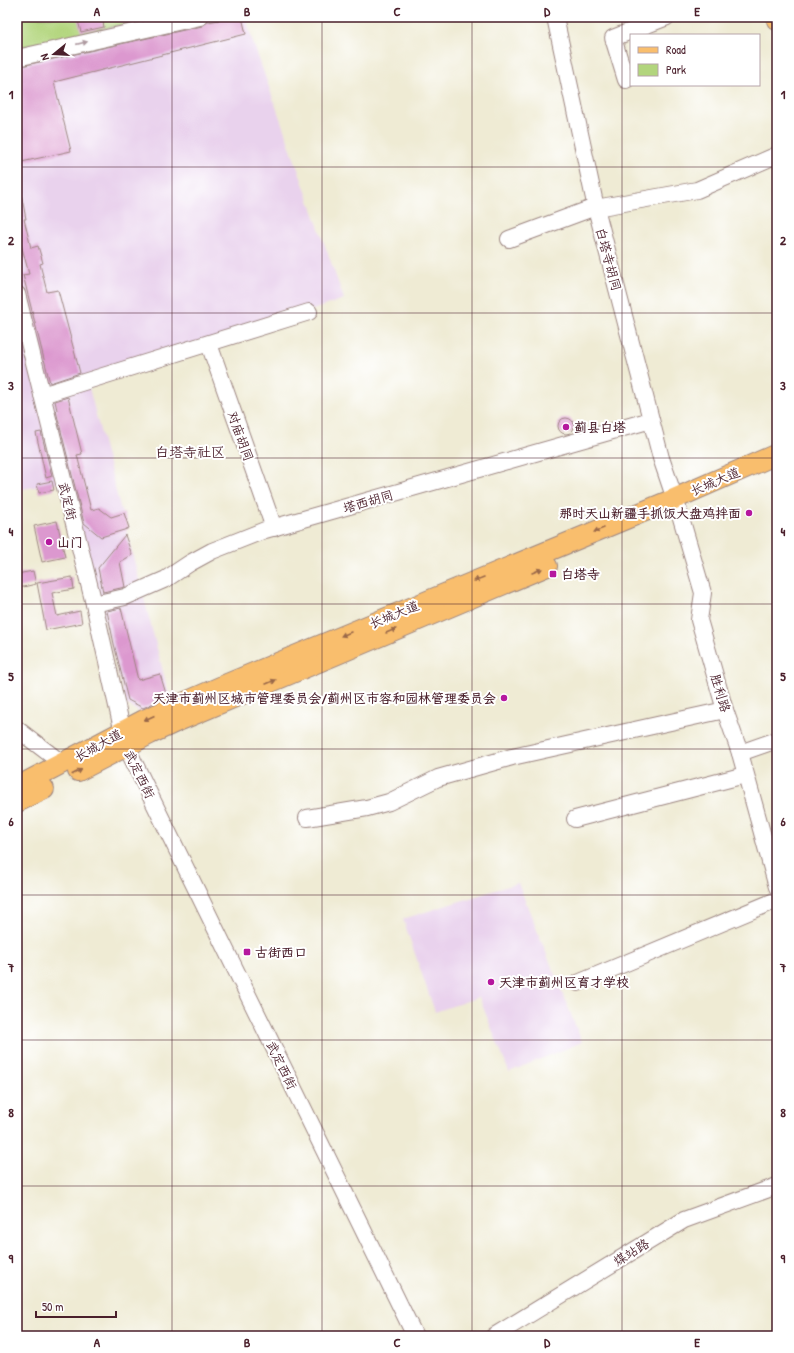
<svg xmlns="http://www.w3.org/2000/svg" width="794" height="1353" font-family="'Patrick Hand','LXGW WenKai TC',sans-serif">
	<style>
		.built { fill: #e9d2ed }
		.green { fill: #b2d57d; stroke: #7e7a54 }
		.building { fill: #dc98cf }
		.lines { fill: none; stroke-linecap: round; stroke-linejoin: round }
		.minor-casing { stroke: #9c8580; stroke-width: 18 }
		.major-casing { stroke: #9c8580; stroke-width: 22 }
		.minor { stroke: #fff; stroke-width: 16 }
		.major { stroke: #f9be6d; stroke-width: 20 }
		.oneway { fill: #ae9aa0 }
		.oneway2 { fill: #996749 }
		.grid { fill: none; stroke: #4a1f2b; stroke-width: 1; stroke-opacity: 0.55 }
		.poi-dot { fill: #b5179e; stroke: #fff; stroke-width: 1.5 }
		.labels { text-anchor: middle; stroke-width: 4; stroke-linejoin: round; paint-order: stroke }
		.street-label { font-size: 13px; fill: #4a1f2b; stroke: #fff }
		.poi-label { font-size: 13px; font-weight: bold; fill: #4a1f2b; stroke: #fff; text-anchor: start }
		.neighbourhood-label { font-size: 14px; fill: #4a1f2b; stroke: #fff }
		.neatline { fill: none; stroke: #4a1f2b; stroke-width: 1.5 }
		.grid-label { font-size: 13px; text-anchor: middle; font-weight: bold; fill: #4a1f2b }
	</style>
	<rect width="100%" height="100%" fill="#fff"/>
	<filter id="ink" filterUnits="userSpaceOnUse"><feTurbulence type="fractalNoise" baseFrequency=".025" numOctaves="2"/><feDisplacementMap in="SourceGraphic" scale="8" xChannelSelector="R" yChannelSelector="G"/><feConvolveMatrix kernelMatrix="1 2 1 2 8 2 1 2 1" color-interpolation-filters="sRGB"/></filter>
	<filter id="wash" filterUnits="userSpaceOnUse"><feTurbulence type="fractalNoise" baseFrequency=".012" numOctaves="4" result="noise"/><feDisplacementMap in="SourceGraphic" scale="16" xChannelSelector="R" yChannelSelector="G"/><feGaussianBlur stdDeviation="0.9" result="paint"/><feColorMatrix in="noise" values="0 0 0 0 0 0 0 0 0 0 0 0 0 0 0 0 0 1.4 0 .05"/><feComposite in="paint" operator="in"/></filter>
	<g filter="url(#wash)">
		<rect width="100%" height="100%" fill="#efebd4"/>
		<!-- built -->
		<g class="built">
			<path d="M17 17H246L253 42 344 299 89 388 171 702 141 713 126 704 69 481 17 490Z"/>
			<path d="M518 883 582 1042 509 1072 479 997 435 1012 403 919Z"/>
		</g>
		<!-- green -->
		<path class="green" d="M17 17H158L17 48Z"/>
		<g id="blocks">
			<!-- building -->
			<g class="building">
				<path d="M77 17H102L104 27 81 32Z"/>
				<path d="M219 17H242L246 34 54 82 71 151 17 163V67L202 26 208 22 219 20Z"/>
				<path d="M17 193H21L26 219H24L31 248 38 246 43 263 40 264 47 292 58 290 80 373 50 383 23 275 29 274 17 229Z"/>
				<path d="M68 397 82 454 77 455 91 510 99 508 111 517 124 513 129 528 124 530 101 537 84 523 56 411 57 410 55 401Z"/>
				<circle cx="566" cy="426" r="8"/>
				<path d="M41 432 52 476 46 478 36 433Z"/>
				<path d="M52 481 54 490 39 493 37 484Z"/>
				<path d="M57 521 65 557 42 562 34 526Z"/>
				<path d="M125 535 132 555 120 562 125 587 103 592 98 568Z"/>
				<path d="M33 571 36 584 19 588 17 574Z"/>
				<path d="M72 577 74 589 52 593 57 616 80 611 82 623 46 630 37 583Z"/>
				<path d="M121 608 138 680 160 674 167 697 143 708 128 700 114 644 107 611Z"/>
			</g>
		</g>
	</g>
	<g filter="url(#ink)">
		<use href="#blocks" fill-opacity="0" stroke="#9c8580" stroke-width="1"/>
		<g class="lines">
			<defs>
				<g id="minor">
					<path d="M555 17 596 208 661 458 679 511 703 593 699 620 725 710 740 753 777 887"/>
					<path d="M17 58 200 17"/>
					<path d="M626 80 613 38 667 17"/>
					<path d="M509 239 590 209 697 190 777 155"/>
					<path d="M17 294 94 604 126 746 415 1336"/>
					<path d="M209 344 274 528"/>
					<path d="M42 395 309 312"/>
					<path d="M94 604 125 597 166 579 190 563 212 551 265 530 651 420"/>
					<path d="M17 729 63 764"/>
					<path d="M740 753 777 740"/>
					<path d="M307 818 367 808 389 802 438 778 512 757 725 710"/>
					<path d="M575 819 745 775"/>
					<path d="M578 983 777 900"/>
					<path d="M494 1336 684 1220 777 1186"/>
				</g>
				<g id="major">
					<path d="M776 17 777 20"/>
					<path d="M78 771 150 734 178 721 547 566"/>
					<path d="M17 787 144 720 227 684 674 499 777 454"/>
					<path d="M17 802 44 789"/>
				</g>
			</defs>
			<!-- minor casing -->
			<use href="#minor" class="minor-casing"/>
			<!-- major casing -->
			<use href="#major" class="major-casing"/>
			<!-- minor -->
			<use href="#minor" class="minor"/>
			<!-- major -->
			<use href="#major" class="major"/>
		</g>
		<!-- one-way arrows -->
		<defs><path id="oneway-solid" d="M-6-.8H1V-3.2L6.5 0L1 3.2V.8H-6Z"/></defs>
		<use class="oneway" href="#oneway-solid" transform="translate(82 43) rotate(-13)"/>
		<g class="oneway2">
			<use href="#oneway-solid" transform="translate(599 530) rotate(158)"/>
			<use href="#oneway-solid" transform="translate(537 571) rotate(-23)"/>
			<use href="#oneway-solid" transform="translate(479 579) rotate(158)"/>
			<use href="#oneway-solid" transform="translate(391 631) rotate(-23)"/>
			<use href="#oneway-solid" transform="translate(346 634) rotate(157)"/>
			<use href="#oneway-solid" transform="translate(271 682) rotate(-23)"/>
			<use href="#oneway-solid" transform="translate(149 718) rotate(156)"/>
			<use href="#oneway-solid" transform="translate(77 772) rotate(-27)"/>
		</g>
	</g>
	<!-- grid -->
	<path class="grid" d="M172 17V1336M322 17V1336M472 17V1336M622 17V1336M17 167H777M17 313H777M17 458H777M17 604H777M17 749H777M17 895H777M17 1040H777M17 1186H777"/>
	<!-- markers -->
	<g class="poi-dot">
		<circle cx="566" cy="427" r="4"/>
		<circle cx="749" cy="513" r="4"/>
		<circle cx="49" cy="542" r="4"/>
		<rect x="549" y="570" width="8" height="8" rx="2"/>
		<circle cx="504" cy="698" r="4"/>
		<rect x="243" y="948" width="8" height="8" rx="2"/>
		<circle cx="491" cy="982" r="4"/>
	</g>
	<g class="labels">
		<!-- street labels -->
		<g class="street-label">
			<text transform="translate(609 259) rotate(75)" y="5">白塔寺胡同</text>
			<text transform="translate(241 436) rotate(70)" y="5">对庙胡同</text>
			<text transform="translate(715 481) rotate(-23)" y="5">长城大道</text>
			<text transform="translate(68 501) rotate(76)" y="5">武定街</text>
			<text transform="translate(368 501) rotate(-16)" y="5">塔西胡同</text>
			<text transform="translate(394 614) rotate(-22)" y="5">长城大道</text>
			<text transform="translate(721 693) rotate(73)" y="5">胜利路</text>
			<text transform="translate(98 745) rotate(-29)" y="5">长城大道</text>
			<text transform="translate(140 774) rotate(64)" y="5">武定西街</text>
			<text transform="translate(282 1065) rotate(64)" y="5">武定西街</text>
			<text transform="translate(631 1252) rotate(-32)" y="5">煤站路</text>
		</g>
		<!-- poi labels -->
		<g class="poi-label">
			<text x="574" y="432">蓟县白塔</text>
			<text x="741" y="518" text-anchor="end">那时天山新疆手抓饭大盘鸡拌面</text>
			<text x="57" y="547">山门</text>
			<text x="561" y="579">白塔寺</text>
			<text x="496" y="703" text-anchor="end">天津市蓟州区城市管理委员会/蓟州区市容和园林管理委员会</text>
			<text x="255" y="957">古街西口</text>
			<text x="499" y="987">天津市蓟州区育才学校</text>
		</g>
		<!-- neighbourhood labels -->
		<g class="neighbourhood-label">
			<text x="190" y="457">白塔寺社区</text>
		</g>
	</g>
	<!-- margin -->
	<rect width="794" height="1353" fill="none" stroke="#fff" stroke-width="44"/>
	<!-- legend -->
	<rect x="630" y="34" width="130" height="52" fill="#ffffff" stroke="#b7a5aa"/>
	<rect x="638" y="47" width="20" height="6" fill="#f9be6d" stroke="#b7a5aa"/>
	<text x="666" y="54" font-size="12" fill="#4a1f2b">Road</text>
	<rect x="638" y="64" width="20" height="12" fill="#b2d57d" stroke="#b7a5aa"/>
	<text x="666" y="74" font-size="12" fill="#4a1f2b">Park</text>
	<!-- north arrow -->
	<g transform="translate(54 54) rotate(252)" stroke="#ffffff" stroke-width="3" paint-order="stroke">
	<path d="M0-3L7 15L0 10L-7 15Z" fill="#4a1f2b"/>
	<text y="-6" font-size="11" font-weight="bold" text-anchor="middle" fill="#4a1f2b">N</text>
	</g>
	<!-- scale -->
	<path d="M36 1311v6h80v-6" fill="none" stroke="#4a1f2b" stroke-width="2"/>
	<text x="42" y="1311" font-size="12" fill="#4a1f2b" stroke="#ffffff" stroke-width="3" paint-order="stroke">50 m</text>
	<rect x="22" y="22" width="750" height="1309" class="neatline"/>
	<g class="grid-label">
		<text x="97" y="16">A</text>
		<text x="247" y="16">B</text>
		<text x="397" y="16">C</text>
		<text x="547" y="16">D</text>
		<text x="697" y="16">E</text>
		<text x="11" y="99">1</text>
		<text x="783" y="99">1</text>
		<text x="11" y="245">2</text>
		<text x="783" y="245">2</text>
		<text x="11" y="390">3</text>
		<text x="783" y="390">3</text>
		<text x="11" y="536">4</text>
		<text x="783" y="536">4</text>
		<text x="11" y="681">5</text>
		<text x="783" y="681">5</text>
		<text x="11" y="826">6</text>
		<text x="783" y="826">6</text>
		<text x="11" y="972">7</text>
		<text x="783" y="972">7</text>
		<text x="11" y="1117">8</text>
		<text x="783" y="1117">8</text>
		<text x="11" y="1263">9</text>
		<text x="783" y="1263">9</text>
		<text x="97" y="1347">A</text>
		<text x="247" y="1347">B</text>
		<text x="397" y="1347">C</text>
		<text x="547" y="1347">D</text>
		<text x="697" y="1347">E</text>
	</g>
</svg>
